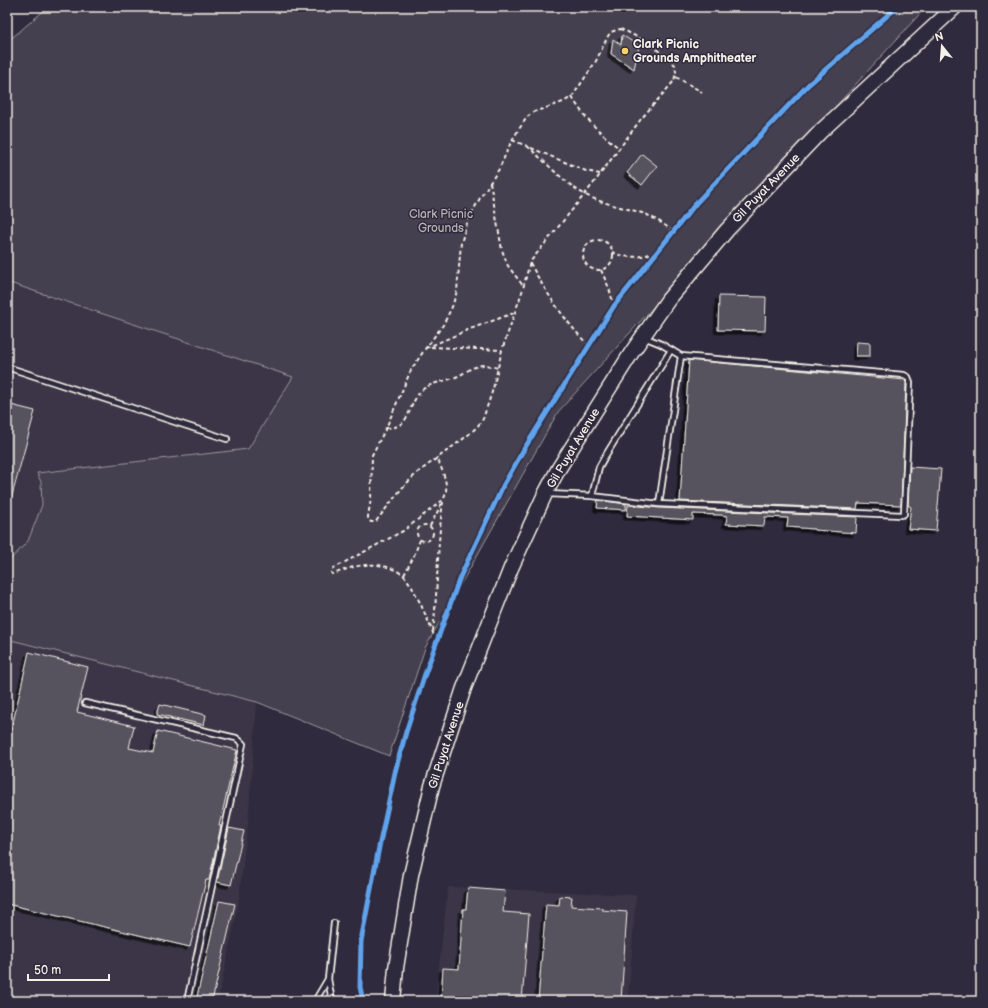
<svg xmlns="http://www.w3.org/2000/svg" width="988" height="1008" font-family="'Balsamiq Sans',sans-serif">
	<style>
		.built { fill: #3b3647 }
		.green { fill: #454050; stroke: #9c989c }
		.building { fill: #56525f; stroke: #f4f1e8; filter: url(#shadow) }
		.lines { fill: none; stroke-linecap: round; stroke-linejoin: round }
		.lane-casing { stroke: #f4f1e8; stroke-width: 8 }
		.primary-casing { stroke: #f4f1e8; stroke-width: 17 }
		.path { stroke: #f4f1e8; stroke-width: 2; stroke-dasharray: 4 3; stroke-linecap: butt }
		.lane { stroke: #2f2a3d; stroke-width: 4.5 }
		.primary { stroke: #2f2a3d; stroke-width: 14 }
		.cycleway-casing { stroke: #2f2a3d; stroke-width: 8 }
		.cycleway { stroke: #60a3ed; stroke-width: 5 }
		.poi-dot { fill: #ffd166; stroke: #2f2a3d; stroke-width: 1.5 }
		.labels { text-anchor: middle; stroke-width: 3; stroke-linejoin: round; paint-order: stroke }
		.poi-label { font-size: 12px; font-weight: bold; fill: #f4f1e8; stroke: #2f2a3d; text-anchor: start }
		.street-label { font-size: 12px; fill: #f4f1e8; stroke: #2f2a3d }
		.park-label { font-size: 12px; fill: #b7b3b3; stroke: #2f2a3d }
	</style>
	<defs>
		<filter id="shadow"><feDropShadow dx="-3.5" dy="3.5" stdDeviation="0" flood-color="#0009"/></filter>
	</defs>
	<rect width="100%" height="100%" fill="#2f2a3d"/>
	<filter id="ink" filterUnits="userSpaceOnUse"><feTurbulence type="fractalNoise" baseFrequency=".025" numOctaves="2"/><feDisplacementMap in="SourceGraphic" scale="8" xChannelSelector="R" yChannelSelector="G"/><feConvolveMatrix kernelMatrix="1 2 1 2 8 2 1 2 1" color-interpolation-filters="sRGB"/></filter>
	<g filter="url(#ink)">
		<!-- built -->
		<g class="built">
			<path d="M7 282 294 377 248 449 37 473 41 482 42 505 28 541 7 563Z"/>
			<path d="M7 639 257 702 248 823 238 906 218 1001H7Z"/>
			<path d="M448 887 636 895 628 1001H435Z"/>
		</g>
		<!-- green -->
		<path class="green" d="M48 7H926L558 412 425 648 389 756 257 702 7 639V563L28 541 42 505 41 482 37 473 248 449 293 377 7 282V42Z"/>
		<!-- building -->
		<g class="building">
			<path d="M622 35 639 46 634 69 611 54 613 39 621 45Z"/>
			<path d="M642 154 657 166 642 185 627 173Z"/>
			<path d="M719 296 766 297 765 331 718 330Z"/>
			<path d="M857 342 870 343V356H856Z"/>
			<path d="M689 360 905 380 906 383 901 505 858 503 857 509 680 501Z"/>
			<path d="M7 404 35 411 10 503 7 502Z"/>
			<path d="M910 467 941 469 936 531 908 529 911 507 908 505Z"/>
			<path d="M598 500 626 504V510L597 508Z"/>
			<path d="M628 505 659 508 857 517 856 533 814 530V529L787 527 788 518 765 517 764 526 726 524 727 516 721 515 693 514V520L627 516Z"/>
			<path d="M29 652 88 667 77 712 134 726 129 748 153 753 158 731 237 750 219 826H221L209 880H206L190 947 7 904V749Z"/>
			<path d="M160 704 206 715 204 725 157 714Z"/>
			<path d="M229 828 244 831 231 885 217 882Z"/>
			<path d="M468 888 505 891 503 912 529 914 522 1001H457L441 1000 443 968 459 969 463 909H466Z"/>
			<path d="M560 896 572 897 571 906 602 908V910L627 912 621 1001H538L546 904 559 905Z"/>
			<path d="M219 901 235 904 212 1001H196Z"/>
		</g>
		<g class="lines">
			<defs>
				<g id="lane">
					<path d="M644 337 661 344 681 356"/>
					<path d="M7 367 227 439"/>
					<path d="M548 494 592 496 659 504 681 356 904 375 908 377 910 382 904 514 902 515 659 504"/>
					<path d="M592 496 599 467 604 458 671 350"/>
					<path d="M85 703 236 738 240 741 243 744 187 1001"/>
					<path d="M315 1001 328 979"/>
					<path d="M332 1001 328 979 334 923"/>
				</g>
				<path id="primary" d="M393 1001 396 968 411 875 432 786 464 688 511 568 545 494 559 468 632 352 668 300 727 230 821 131 955 7"/>
			</defs>
			<!-- lane casing -->
			<use href="#lane" class="lane-casing"/>
			<!-- primary casing -->
			<use href="#primary" class="primary-casing"/>
			<!-- path -->
			<g class="path">
				<path d="M620 29 626 31 646 42 670 59 675 65 676 72 674 81 641 119 593 184 530 262 522 292 502 350 493 389 483 419 477 427 467 436 417 473 402 488 377 520 375 522H371L368 519V516L371 499 372 455 386 428 411 370 425 349 443 325 452 307 457 291 461 243 468 220 480 198 499 169 512 140 527 117 534 112 563 102 572 97 596 61 608 36 611 32Z"/>
				<path d="M676 77 702 92"/>
				<path d="M572 97C584 118 600 133 619 148"/>
				<path d="M512 140 527 146"/>
				<path d="M527 146C546 162 563 182 584 194 602 204 623 207 642 213 653 217 664 224 674 232"/>
				<path d="M531 148 586 171 600 174"/>
				<path d="M490 182 502 250 508 266 524 287"/>
				<circle cx="598" cy="255" r="15"/>
				<path d="M612 252C628 260 642 257 659 251"/>
				<path d="M530 263C547 294 564 320 589 346"/>
				<path d="M601 270 609 288 614 306"/>
				<path d="M431 347 502 350"/>
				<path d="M426 348 470 329 514 313"/>
				<path d="M386 428C412 428 406 407 421 391 430 382 446 382 458 376 466 372 473 366 483 365 488 365 493 367 498 368"/>
				<circle cx="425" cy="533" r="8"/>
				<path d="M430 526 442 503"/>
				<path d="M404 575 413 558 420 540"/>
				<path d="M433 631C438 588 437 544 443 502"/>
				<path d="M436 641C431 627 413 583 403 575 382 559 356 564 334 574H332L331 572 334 568 403 531 443 500C451 487 442 471 437 457"/>
			</g>
			<!-- lane -->
			<use href="#lane" class="lane"/>
			<!-- primary -->
			<use href="#primary" class="primary"/>
			<defs>
				<path id="cycleway" d="M363 1001 360 987 361 941 379 847 396 768 406 732 425 674 460 577 503 486 524 449 614 306 697 202 808 85 897 7"/>
			</defs>
			<!-- cycleway casing -->
			<use href="#cycleway" class="cycleway-casing"/>
			<!-- cycleway -->
			<use href="#cycleway" class="cycleway"/>
		</g>
	</g>
	<!-- markers -->
	<circle class="poi-dot" cx="625" cy="51" r="4"/>
	<g class="labels">
		<!-- poi labels -->
		<g class="poi-label">
			<text x="633" y="48">Clark Picnic<tspan x="633" dy="14">Grounds Amphitheater</tspan></text>
		</g>
		<!-- street labels -->
		<g class="street-label">
			<text transform="translate(766 188) rotate(-46)" y="4">Gil Puyat Avenue</text>
			<text transform="translate(573 448) rotate(-59)" y="4">Gil Puyat Avenue</text>
			<text transform="translate(446 745) rotate(-72)" y="4">Gil Puyat Avenue</text>
		</g>
		<!-- park labels -->
		<g class="park-label">
			<text x="441" y="218">Clark Picnic<tspan x="441" dy="14">Grounds</tspan></text>
		</g>
	</g>
	<!-- margin -->
	<rect width="988" height="1008" fill="none" stroke="#2f2a3d" stroke-width="24"/>
	<rect x="12" y="12" width="964" height="984" fill="none" stroke="#f4f1e8" stroke-width="1.5" filter="url(#ink)"/>
	<!-- north arrow -->
	<g transform="translate(942 46) rotate(343)" stroke="#2f2a3d" stroke-width="3" paint-order="stroke">
	<path d="M0-3L7 15L0 10L-7 15Z" fill="#f4f1e8"/>
	<text y="-6" font-size="11" font-weight="bold" text-anchor="middle" fill="#f4f1e8">N</text>
	</g>
	<!-- scale -->
	<path d="M28 974v6h81v-6" fill="none" stroke="#f4f1e8" stroke-width="2"/>
	<text x="34" y="974" font-size="12" fill="#f4f1e8" stroke="#2f2a3d" stroke-width="3" paint-order="stroke">50 m</text>
</svg>
